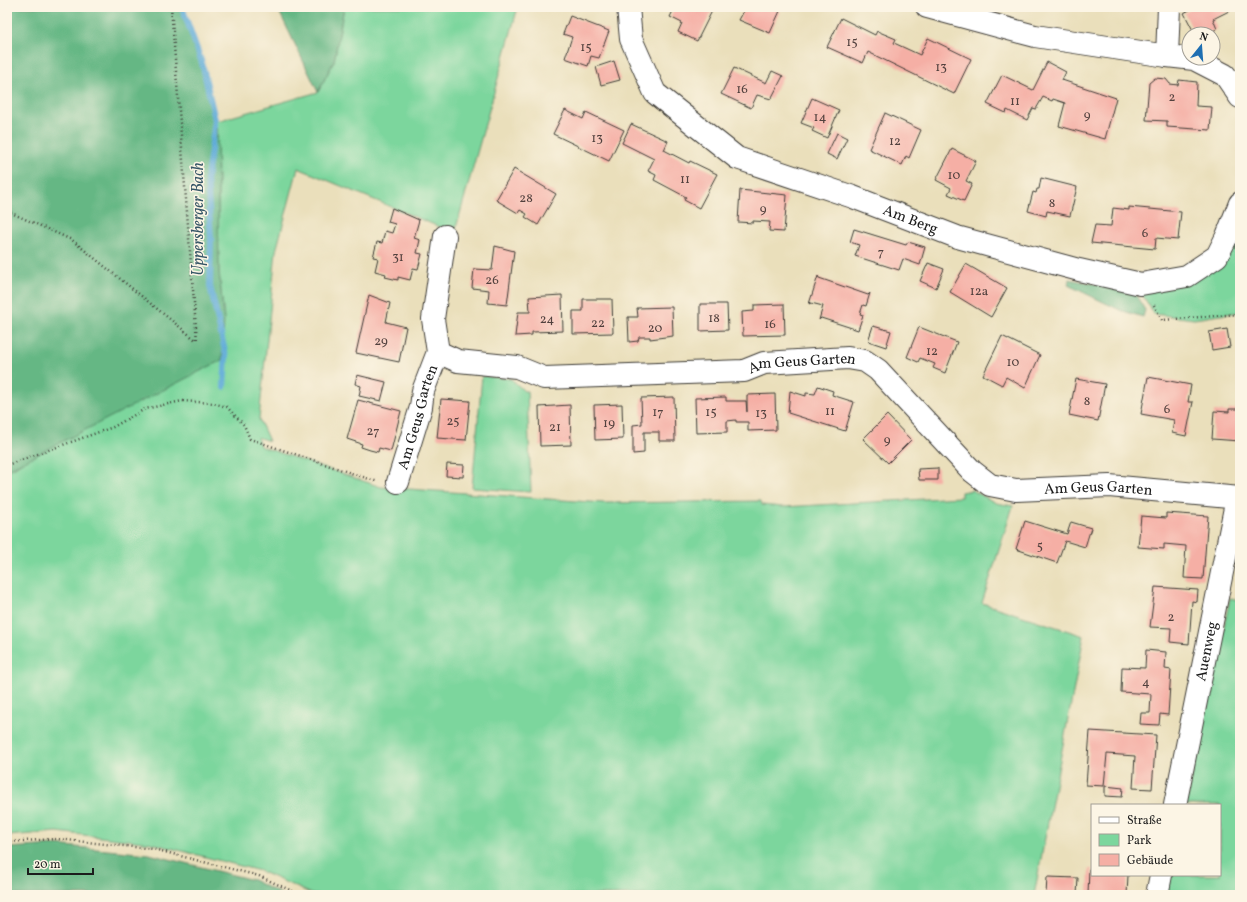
<svg xmlns="http://www.w3.org/2000/svg" width="1247" height="902" font-family="Vollkorn,serif">
	<style>
		.green { fill: #7cd69d; stroke: #4c795c }
		.forest { fill: #65b784; stroke: #406a50 }
		.lines { fill: none; stroke-linecap: round; stroke-linejoin: round }
		.stream { stroke: #5eacd8; stroke-width: 6 }
		.building { fill: #f5afa5 }
		.minor-casing { stroke: #3b3934; stroke-width: 24 }
		.path { stroke: #3b3934; stroke-width: 2.5; stroke-dasharray: 1 3; stroke-linecap: butt }
		.minor { stroke: #fff; stroke-width: 22 }
		.labels { text-anchor: middle; stroke-width: 3; stroke-linejoin: round; paint-order: stroke }
		.number-label { font-size: 13px; fill: #52413e }
		.street-label { font-size: 15px; fill: #1c1c1c; stroke: #fcf5e5 }
		.water-label { font-size: 16px; font-style: italic; fill: #365667; stroke: #fcf5e5 }
	</style>
	<rect width="100%" height="100%" fill="#fcf5e5"/>
	<filter id="ink" filterUnits="userSpaceOnUse"><feTurbulence type="fractalNoise" baseFrequency=".025" numOctaves="2"/><feDisplacementMap in="SourceGraphic" scale="8" xChannelSelector="R" yChannelSelector="G"/><feConvolveMatrix kernelMatrix="1 2 1 2 8 2 1 2 1" color-interpolation-filters="sRGB"/></filter>
	<filter id="wash" filterUnits="userSpaceOnUse"><feTurbulence type="fractalNoise" baseFrequency=".012" numOctaves="4" result="noise"/><feDisplacementMap in="SourceGraphic" scale="16" xChannelSelector="R" yChannelSelector="G"/><feGaussianBlur stdDeviation="0.9" result="paint"/><feColorMatrix in="noise" values="0 0 0 0 0 0 0 0 0 0 0 0 0 0 0 0 0 1.4 0 .05"/><feComposite in="paint" operator="in"/></filter>
	<g filter="url(#wash)">
		<rect width="100%" height="100%" fill="#eadfbb"/>
		<!-- green -->
		<g class="green">
			<path d="M344 7H518L454 235 437 226 298 168 276 251 259 419 269 441 257 437 260 446 381 487 604 503 761 501 762 505 783 507 961 497V492L972 490 996 503 1013 506 982 603 1084 636 1034 895H314L260 871 151 843 57 832 7 836V470L15 467 224 320 219 272 217 121 318 92 334 61Z"/>
			<path d="M1240 235V312L1194 319 1154 314 1139 289 1222 263Z"/>
			<path d="M482 376 511 379 524 391H527L531 492 472 488Z"/>
			<path d="M1230 598 1240 600V895H1166L1170 875H1220V805H1186Z"/>
		</g>
		<!-- forest -->
		<g class="forest">
			<path d="M7 7H180L200 52 217 121 219 272 224 320 222 360 7 470Z"/>
			<path d="M277 7H344L334 61 318 92Z"/>
			<path d="M1069 279 1117 288 1132 289 1145 310 1143 317 1120 310 1068 285Z"/>
			<path d="M55 845 149 854 253 880 283 895H7V848Z"/>
		</g>
		<g class="lines">
			<!-- stream -->
			<path class="stream" d="M182 7 202 63 215 120 207 179 211 238 210 286 226 356 224 387"/>
		</g>
		<g id="blocks">
			<!-- building -->
			<g class="building">
				<path d="M675 7H714L697 41 678 32 682 23 670 17Z"/>
				<path d="M746 7H772L780 11 770 33 739 20Z"/>
				<path d="M1195 7H1234L1235 8 1213 19 1217 29 1206 34H1195L1184 13Z"/>
				<path d="M570 16 609 31 599 58 591 56 588 66 565 58 572 37 563 34Z"/>
				<path d="M841 18 875 35 877 31 896 39 894 43 920 55 928 38 971 59 954 94 868 52 863 63 827 47Z"/>
				<path d="M614 61 620 80 601 85 596 67Z"/>
				<path d="M1047 62 1066 72 1062 80 1116 98 1105 139 1059 126 1065 103 1053 99 1052 101 1043 97 1036 109 1033 108 1027 120 1007 110 1006 113 987 104 1002 75 1033 90Z"/>
				<path d="M734 68 766 83 772 71 783 76 771 99 757 95 751 108 721 94Z"/>
				<path d="M1155 78 1166 79 1170 84 1178 85 1179 80 1197 82 1196 106 1212 107 1210 130 1167 127V121L1146 120 1149 83Z"/>
				<path d="M812 98 839 110 827 138 812 131 814 128 801 123Z"/>
				<path d="M565 110 583 119 586 112 624 130 609 161 553 134Z"/>
				<path d="M885 113 921 130 909 158 906 156 902 165 869 149Z"/>
				<path d="M631 124 668 141 664 150 689 163 690 161 717 174 699 208 684 200 686 197 654 180 656 175 648 171 654 159 622 143Z"/>
				<path d="M837 133 847 138 837 159 827 154Z"/>
				<path d="M952 149 976 161 966 181 972 184 964 201 948 194 951 188 936 180Z"/>
				<path d="M514 169 556 194 538 225 525 217 527 214 520 210 518 213 496 200Z"/>
				<path d="M1041 178 1077 187 1070 216 1047 211 1046 216 1028 211 1033 192 1036 193 1037 189H1039Z"/>
				<path d="M740 190 787 195 784 232 769 231 770 222 753 221V223L738 222Z"/>
				<path d="M1129 207 1181 212 1178 240 1156 238 1155 249 1091 243 1095 225 1111 226 1113 208 1129 210Z"/>
				<path d="M392 208 419 220 414 238 420 240 417 253 422 254 418 269 413 268 410 280 398 277V280L385 277 386 274 375 271 378 258 373 257 377 242 382 243 385 231 392 233 395 224 388 222Z"/>
				<path d="M854 229 906 245 908 242 925 247 920 265 903 259 899 270 855 256 859 245 850 242Z"/>
				<path d="M495 246 514 251 507 305 488 303 489 290 472 288 474 269 492 270Z"/>
				<path d="M928 263 944 269 936 288 920 281Z"/>
				<path d="M966 264 1007 288 991 317 950 292Z"/>
				<path d="M818 276 819 278 868 295 870 293 866 306 863 305 860 314 863 315 858 330 821 318 819 320 823 306 811 303 809 304Z"/>
				<path d="M369 295 390 303 386 322 406 327 399 362 356 353Z"/>
				<path d="M562 295 563 331 532 332V335L515 336 518 312H530L529 297Z"/>
				<path d="M583 299H612L613 333 573 334V311H583Z"/>
				<path d="M700 304H727L728 330 700 331Z"/>
				<path d="M784 304 785 335 743 336 742 312 754 311V305Z"/>
				<path d="M672 307 673 336 650 339V337H639L638 341 629 342 628 317H638L637 308Z"/>
				<path d="M873 326 891 331 886 347 868 341Z"/>
				<path d="M919 327 957 342 945 373 933 368 935 364 920 358 918 362 907 357Z"/>
				<path d="M1227 329 1230 347 1212 350 1209 332Z"/>
				<path d="M1002 336 1040 355 1025 388 1006 377 1002 385 983 375Z"/>
				<path d="M357 375 386 382 381 401 359 396 361 386 355 384Z"/>
				<path d="M1148 377 1191 385 1188 402H1193L1186 436 1172 433 1174 420 1141 414Z"/>
				<path d="M1076 379 1105 384 1098 421 1069 415Z"/>
				<path d="M818 386 833 391 832 395 854 402 845 431 788 413 790 391 806 396V393L815 394Z"/>
				<path d="M775 394 776 430 748 431V422H736V420L727 421V432L696 433 695 398 726 397V401H746L747 412V395Z"/>
				<path d="M674 397 675 441H659V432H644V453L633 454V425L642 424 641 398Z"/>
				<path d="M441 399 470 401 466 440 437 438Z"/>
				<path d="M358 400 401 411 391 451 379 448 378 452 370 450 361 447 362 444 347 439Z"/>
				<path d="M622 404 623 439 595 440 594 405Z"/>
				<path d="M570 405 571 445 540 446 539 407Z"/>
				<path d="M1229 409H1240V441L1212 439 1214 411 1229 412Z"/>
				<path d="M887 415 911 440 888 463 863 439Z"/>
				<path d="M447 464 464 465 463 477 446 476Z"/>
				<path d="M938 468V480H919L918 469Z"/>
				<path d="M1166 513 1208 516 1203 579 1184 578 1186 546 1164 544V549L1138 547 1141 516 1166 518Z"/>
				<path d="M1025 521 1067 534 1071 522 1091 528 1085 547 1065 541 1057 563 1016 549Z"/>
				<path d="M1155 587 1198 590 1197 602 1192 601 1189 644 1170 642 1171 628 1150 627Z"/>
				<path d="M1146 650 1166 652 1165 669 1171 670 1168 715 1160 714 1159 725 1140 724 1141 713H1150L1151 694 1121 692 1122 667 1145 668Z"/>
				<path d="M1090 731 1156 735 1152 789 1133 788 1135 756 1107 754 1104 786 1086 785Z"/>
				<path d="M1105 786 1123 788 1122 797 1105 796Z"/>
				<path d="M1089 869H1092V875H1128L1127 895H1088Z"/>
				<path d="M1047 877 1078 878 1077 895H1046Z"/>
			</g>
		</g>
	</g>
	<g filter="url(#ink)">
		<use href="#blocks" fill-opacity="0" stroke="#3b3934" stroke-width="1"/>
		<g class="lines">
			<defs>
				<g id="minor">
					<path id="s1" d="M628 7 631 39 655 93 737 158 853 197 957 237 1079 270 1141 284 1187 276 1217 256 1227 236 1240 203"/>
					<path d="M927 7 1035 36 1167 56 1169 7"/>
					<path d="M1167 56 1194 59 1225 75 1240 97"/>
					<path id="s2" d="M438 352 458 361 517 367 544 378 744 371 764 363 848 358 865 361 878 370 972 471 990 485 1016 490 1109 486 1240 498"/>
					<path id="s3" d="M398 482 421 407 423 391 438 352 433 319 445 236"/>
					<path id="s4" d="M1175 805 1237 498"/>
					<path d="M1157 895 1161 875"/>
				</g>
			</defs>
			<!-- minor casing -->
			<use href="#minor" class="minor-casing"/>
			<!-- path -->
			<g class="path">
				<path d="M171 7 197 341"/>
				<path d="M7 211 72 240 197 341"/>
				<path d="M1154 305 1162 320 1240 314"/>
				<path d="M7 465 113 427 145 409 182 401 213 403 227 407 244 425 250 439 378 482"/>
				<path d="M7 842 57 839 153 849 259 876 301 895"/>
			</g>
			<!-- minor -->
			<use href="#minor" class="minor"/>
		</g>
	</g>
	<g class="labels">
		<!-- number labels -->
		<g class="number-label">
			<text x="852" y="46">15</text>
			<text x="586" y="51">15</text>
			<text x="941" y="71">13</text>
			<text x="742" y="93">16</text>
			<text x="1172" y="101">2</text>
			<text x="1015" y="105">11</text>
			<text x="1087" y="119">9</text>
			<text x="820" y="121">14</text>
			<text x="597" y="142">13</text>
			<text x="895" y="145">12</text>
			<text x="954" y="179">10</text>
			<text x="685" y="183">11</text>
			<text x="526" y="202">28</text>
			<text x="1052" y="207">8</text>
			<text x="763" y="213">9</text>
			<text x="1145" y="237">6</text>
			<text x="881" y="256">7</text>
			<text x="398" y="261">31</text>
			<text x="492" y="284">26</text>
			<text x="979" y="295">12a</text>
			<text x="714" y="322">18</text>
			<text x="547" y="323">24</text>
			<text x="598" y="327">22</text>
			<text x="770" y="328">16</text>
			<text x="655" y="332">20</text>
			<text x="381" y="345">29</text>
			<text x="932" y="355">12</text>
			<text x="1013" y="366">10</text>
			<text x="1087" y="405">8</text>
			<text x="1167" y="413">6</text>
			<text x="830" y="415">11</text>
			<text x="658" y="416">17</text>
			<text x="711" y="416">15</text>
			<text x="761" y="417">13</text>
			<text x="453" y="425">25</text>
			<text x="609" y="427">19</text>
			<text x="555" y="431">21</text>
			<text x="373" y="435">27</text>
			<text x="887" y="444">9</text>
			<text x="1040" y="550">5</text>
			<text x="1171" y="621">2</text>
			<text x="1146" y="686">4</text>
		</g>
		<!-- street labels -->
		<g class="street-label">
			<text dy="5" stroke="none"><textPath href="#s1" startOffset="380">Am Berg</textPath></text>
			<text dy="5" stroke="none"><textPath href="#s2" startOffset="370">Am Geus Garten</textPath></text>
			<text dy="5" stroke="none"><textPath href="#s3" startOffset="68">Am Geus Garten</textPath></text>
			<text dy="5" stroke="none"><textPath href="#s2" startOffset="719">Am Geus Garten</textPath></text>
			<text dy="5" stroke="none"><textPath href="#s4" startOffset="157">Auenweg</textPath></text>
		</g>
		<!-- water labels -->
		<g class="water-label">
			<text transform="translate(197 219) rotate(-90)" y="6">Uppersberger Bach</text>
		</g>
	</g>
	<!-- margin -->
	<rect width="1247" height="902" fill="none" stroke="#fcf5e5" stroke-width="24"/>
	<!-- legend -->
	<rect x="1091" y="804" width="130" height="72" fill="#fcf5e5" stroke="#a29e95"/>
	<rect x="1099" y="817" width="20" height="6" fill="#ffffff" stroke="#a29e95"/>
	<text x="1127" y="824" font-size="12" fill="#1c1c1c">Straße</text>
	<rect x="1099" y="834" width="20" height="12" fill="#7cd69d" stroke="#a29e95"/>
	<text x="1127" y="844" font-size="12" fill="#1c1c1c">Park</text>
	<rect x="1099" y="854" width="20" height="12" fill="#f5afa5" stroke="#a29e95"/>
	<text x="1127" y="864" font-size="12" fill="#1c1c1c">Gebäude</text>
	<!-- north arrow -->
	<g transform="translate(1201 46) rotate(17)"><circle r="19" fill="#fcf5e5" stroke="#a29e95"/>
	<path d="M0-3L7 15L0 10L-7 15Z" fill="#1f6fb2"/>
	<text y="-6" font-size="11" font-weight="bold" text-anchor="middle" fill="#1c1c1c">N</text>
	</g>
	<!-- scale -->
	<path d="M28 868v6h65v-6" fill="none" stroke="#1c1c1c" stroke-width="2"/>
	<text x="34" y="868" font-size="12" fill="#1c1c1c" stroke="#fcf5e5" stroke-width="3" paint-order="stroke">20 m</text>
</svg>
